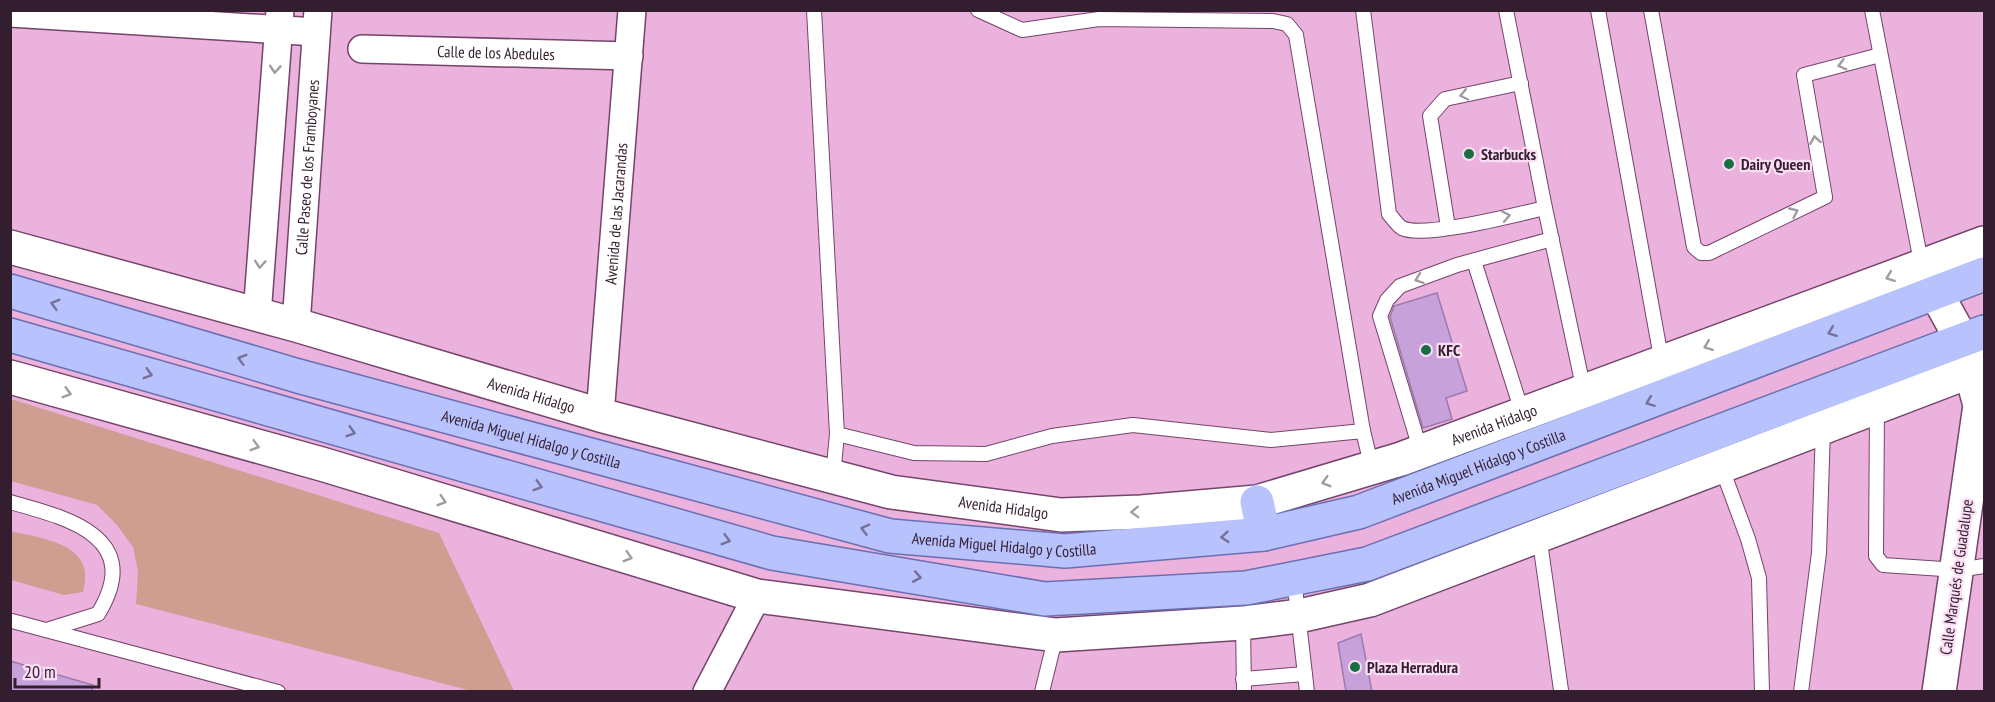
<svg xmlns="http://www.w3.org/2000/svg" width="1995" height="702" font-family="'PT Sans Narrow',sans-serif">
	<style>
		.green { fill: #ce9e91 }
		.building { fill: #c7a1d9; stroke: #9d79ad; stroke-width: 1.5 }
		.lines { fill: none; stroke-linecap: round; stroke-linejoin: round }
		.lane-casing { stroke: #75446b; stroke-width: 16 }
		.street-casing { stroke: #75446b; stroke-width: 30 }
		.secondary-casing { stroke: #75446b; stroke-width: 36 }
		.primary-casing { stroke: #6a6eb3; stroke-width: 36 }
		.lane { stroke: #fff; stroke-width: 14 }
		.street { stroke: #fff; stroke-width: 27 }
		.secondary { stroke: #fff; stroke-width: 33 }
		.primary { stroke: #b8c2fc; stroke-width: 33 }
		.oneway { stroke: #a39aa1 }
		.oneway2 { stroke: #767096 }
		.poi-dot { fill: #1a6f42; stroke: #fbdef4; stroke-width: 2 }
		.labels { text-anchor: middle; stroke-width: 4.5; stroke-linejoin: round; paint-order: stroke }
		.street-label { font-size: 16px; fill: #331e2f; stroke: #fbdef4 }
		.poi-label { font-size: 16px; font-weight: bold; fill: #331e2f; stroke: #fbdef4; text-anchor: start }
	</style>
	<rect width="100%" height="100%" fill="#ecb2de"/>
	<!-- green -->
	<g class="green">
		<path d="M11 399 439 533 514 691H472L136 604 138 571 133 547 117 525 97 505 11 481Z"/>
		<path d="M10 531C45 539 97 544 83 592L64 595 11 580Z"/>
	</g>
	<!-- building -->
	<g class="building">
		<path d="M1437 293 1467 391 1446 398 1452 419 1423 428 1390 317 1394 306Z"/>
		<path d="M1361 634 1372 692H1346L1338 643Z"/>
		<path d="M10 661 93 685 92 692H10Z"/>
	</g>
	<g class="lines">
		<defs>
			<g id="lane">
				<path d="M814 10 837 434 914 453 986 454 1052 436 1133 425 1271 440 1363 431"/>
				<path d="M978 10 1022 30 1099 19 1273 21 1287 24 1296 35 1363 431 1372 468"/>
				<path d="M1363 10 1389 214C1393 218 1397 225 1402 228 1424 239 1518 214 1545 208L1506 10"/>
				<path d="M1598 10 1662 363"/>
				<path d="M1651 10 1694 247 1701 253H1709L1825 197 1804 75 1880 55"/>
				<path d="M1872 10 1922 267"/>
				<path d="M1545 208 1584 391"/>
				<path d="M1448 227 1430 116 1445 99 1521 83"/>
				<path d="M1474 261 1523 415"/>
				<path d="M1877 407 1876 556 1883 565 1958 570 1984 566"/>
				<path d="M1421 452 1380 316 1387 300 1400 286 1457 265 1552 239"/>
				<path d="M1721 466 1748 539 1759 578 1762 692"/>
				<path d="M833 476 837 434"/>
				<path d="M10 502C68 518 145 537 98 614L50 629"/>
				<path d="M1539 535 1561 690"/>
				<path d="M1294 579 1307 692"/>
				<path d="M12 621 278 692"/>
				<path d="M1243 623 1244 692"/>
				<path d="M1243 679 1305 674"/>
				<path d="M1042 692 1056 635"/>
				<path d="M1801 692 1819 553 1823 428"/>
			</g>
			<g id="street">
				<path d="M10 13 316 32"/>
				<path id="s1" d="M362 49 629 56"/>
				<path d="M257 315 280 10"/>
				<path id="s2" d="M296 325 318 10"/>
				<path id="s3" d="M600 415 632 10"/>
				<path d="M707 692 757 596"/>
			</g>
			<g id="secondary">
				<path id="s4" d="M10 247 296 325 600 415 891 492 1061 515 1141 512 1257 502 1401 459 1984 243"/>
				<path d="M1936 293 1962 340 1980 405 1939 692"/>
				<path d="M10 377 325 465 757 596 1056 635 1243 623 1299 616 1370 600 1984 366"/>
			</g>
			<g id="primary">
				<path id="s5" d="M10 291 298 376 890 536 1065 551 1264 534 1359 512 1984 274"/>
				<path d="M10 335 772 553 1045 599 1246 588 1367 564 1984 332"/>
				<path d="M1257 502 1264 534"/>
			</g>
		</defs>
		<!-- lane casing -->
		<use href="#lane" class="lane-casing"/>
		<!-- street casing -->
		<use href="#street" class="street-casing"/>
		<!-- secondary casing -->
		<use href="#secondary" class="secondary-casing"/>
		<!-- primary casing -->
		<use href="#primary" class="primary-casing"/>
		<!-- lane -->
		<use href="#lane" class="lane"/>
		<!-- street -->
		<use href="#street" class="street"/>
		<!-- secondary -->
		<use href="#secondary" class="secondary"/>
		<!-- primary -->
		<use href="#primary" class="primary"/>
	</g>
	<!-- one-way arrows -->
	<defs><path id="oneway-chevron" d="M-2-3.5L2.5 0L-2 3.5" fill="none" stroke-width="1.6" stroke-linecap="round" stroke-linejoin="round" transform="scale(1.5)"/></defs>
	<g class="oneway">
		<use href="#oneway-chevron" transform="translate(1842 65) rotate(165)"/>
		<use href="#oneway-chevron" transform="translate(275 69) rotate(94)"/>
		<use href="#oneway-chevron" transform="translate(1464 95) rotate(168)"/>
		<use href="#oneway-chevron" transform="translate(1815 140) rotate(-100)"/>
		<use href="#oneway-chevron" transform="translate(1794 212) rotate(-25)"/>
		<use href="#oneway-chevron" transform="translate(1506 216) rotate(-11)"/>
		<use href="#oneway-chevron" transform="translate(260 264) rotate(94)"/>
		<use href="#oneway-chevron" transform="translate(1890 277) rotate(159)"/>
		<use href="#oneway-chevron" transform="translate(1419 279) rotate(160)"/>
		<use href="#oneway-chevron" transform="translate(1708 346) rotate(159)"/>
		<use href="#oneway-chevron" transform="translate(67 393) rotate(16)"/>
		<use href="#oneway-chevron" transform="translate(255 446) rotate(16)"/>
		<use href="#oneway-chevron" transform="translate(1326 482) rotate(164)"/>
		<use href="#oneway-chevron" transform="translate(442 501) rotate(17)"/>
		<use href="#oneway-chevron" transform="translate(1135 512) rotate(178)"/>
		<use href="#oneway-chevron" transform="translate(628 557) rotate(17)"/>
	</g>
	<g class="oneway2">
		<use href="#oneway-chevron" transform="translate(55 304) rotate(-164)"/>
		<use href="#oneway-chevron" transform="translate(1832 332) rotate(159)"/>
		<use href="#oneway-chevron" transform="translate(242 359) rotate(-164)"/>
		<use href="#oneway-chevron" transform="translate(148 374) rotate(16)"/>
		<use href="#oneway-chevron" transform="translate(1650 402) rotate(159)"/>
		<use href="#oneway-chevron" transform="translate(351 432) rotate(16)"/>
		<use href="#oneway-chevron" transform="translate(538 486) rotate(16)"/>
		<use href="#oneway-chevron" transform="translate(865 529) rotate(-165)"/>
		<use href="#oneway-chevron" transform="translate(1225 537) rotate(175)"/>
		<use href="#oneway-chevron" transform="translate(726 540) rotate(16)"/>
		<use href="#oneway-chevron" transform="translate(917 577) rotate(10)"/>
	</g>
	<!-- markers -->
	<g class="poi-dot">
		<circle cx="1469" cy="154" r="6"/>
		<circle cx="1729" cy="164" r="6"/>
		<circle cx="1426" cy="350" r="6"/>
		<circle cx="1355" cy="667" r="6"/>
	</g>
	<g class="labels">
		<!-- street labels -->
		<g class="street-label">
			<text dy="6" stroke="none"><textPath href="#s1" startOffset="134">Calle de los Abedules</textPath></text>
			<text dy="6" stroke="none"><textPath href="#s2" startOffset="158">Calle Paseo de los Framboyanes</textPath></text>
			<text dy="6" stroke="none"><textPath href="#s3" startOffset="202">Avenida de las Jacarandas</textPath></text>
			<text dy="6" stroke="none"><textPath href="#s4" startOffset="542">Avenida Hidalgo</textPath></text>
			<text dy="6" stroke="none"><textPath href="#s4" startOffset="1532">Avenida Hidalgo</textPath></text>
			<text dy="6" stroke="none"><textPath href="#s5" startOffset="542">Avenida Miguel Hidalgo y Costilla</textPath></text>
			<text dy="6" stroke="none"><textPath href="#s5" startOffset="1514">Avenida Miguel Hidalgo y Costilla</textPath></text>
			<text dy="6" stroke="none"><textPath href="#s4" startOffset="1028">Avenida Hidalgo</textPath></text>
			<text dy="6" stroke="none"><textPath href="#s5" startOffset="1028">Avenida Miguel Hidalgo y Costilla</textPath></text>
			<text transform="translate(1956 577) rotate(-82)" y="6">Calle Marqués de Guadalupe</text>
		</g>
		<!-- poi labels -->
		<g class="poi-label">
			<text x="1481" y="160">Starbucks</text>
			<text x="1741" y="170">Dairy Queen</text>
			<text x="1438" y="356">KFC</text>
			<text x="1367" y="673">Plaza Herradura</text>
		</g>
	</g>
	<!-- border -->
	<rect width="1995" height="702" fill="none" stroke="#331e2f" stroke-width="24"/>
	<!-- scale -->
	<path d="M15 678v9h84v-9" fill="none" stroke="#331e2f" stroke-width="3"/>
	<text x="24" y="678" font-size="18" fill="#331e2f" stroke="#fbdef4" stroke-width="4.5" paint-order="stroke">20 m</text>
</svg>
